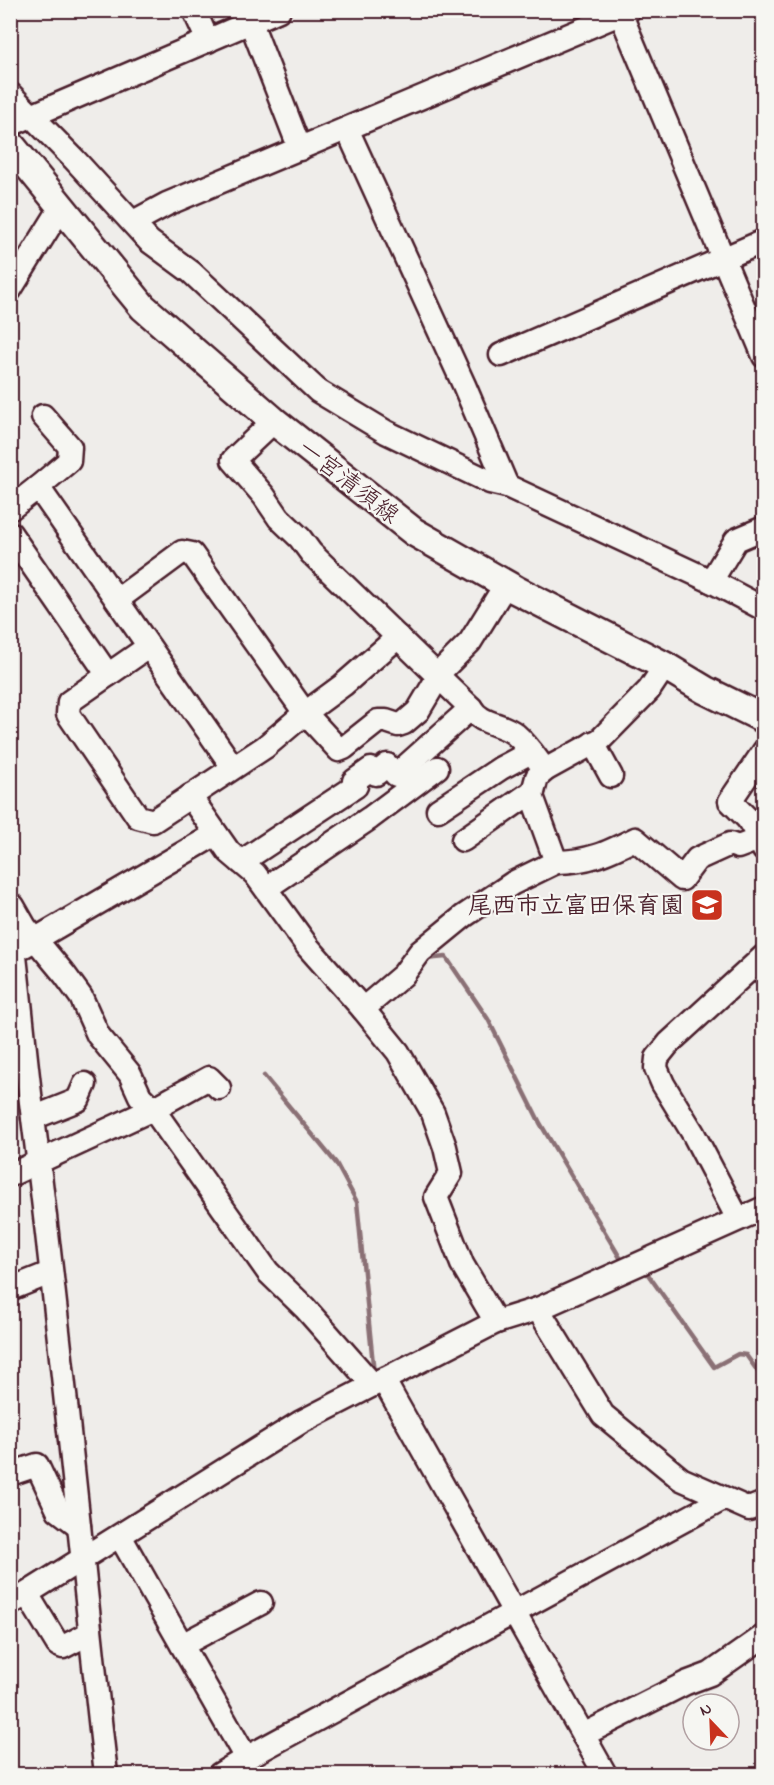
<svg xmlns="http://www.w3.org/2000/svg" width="774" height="1785" font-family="'Indie Flower','Klee One',sans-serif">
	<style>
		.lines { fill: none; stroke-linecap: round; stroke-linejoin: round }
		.stream { stroke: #8a6f74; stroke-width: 4.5 }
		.minor-casing { stroke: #4a1f2b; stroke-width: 27 }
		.major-casing { stroke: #4a1f2b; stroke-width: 32 }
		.minor { stroke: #f6f6f2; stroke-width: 22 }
		.major { stroke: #f6f6f2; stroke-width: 27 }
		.labels { text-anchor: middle; stroke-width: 4.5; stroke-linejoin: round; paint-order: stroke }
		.street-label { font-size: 24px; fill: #4a1f2b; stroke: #f6f6f2 }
		.poi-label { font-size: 24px; font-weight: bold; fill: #4a1f2b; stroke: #f6f6f2; text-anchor: end }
	</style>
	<rect width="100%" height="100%" fill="#efedea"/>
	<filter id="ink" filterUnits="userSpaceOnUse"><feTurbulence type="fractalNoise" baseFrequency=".0167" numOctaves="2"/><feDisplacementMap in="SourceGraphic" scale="12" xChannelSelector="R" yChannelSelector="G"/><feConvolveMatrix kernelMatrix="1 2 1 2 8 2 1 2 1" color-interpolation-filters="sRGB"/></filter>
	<g filter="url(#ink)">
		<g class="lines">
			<!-- stream -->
			<g class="stream">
				<path d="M425 959 446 957 488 1019 540 1123 622 1261"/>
				<path d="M264 1076 336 1163 357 1202 374 1374"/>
				<path d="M642 1274 647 1273 714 1367 738 1354 746 1355 764 1380"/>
			</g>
			<defs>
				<g id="minor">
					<path d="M194 10 208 41"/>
					<path d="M246 10 300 149"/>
					<path d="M619 10 764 356"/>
					<path d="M10 94 74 159 149 241 191 272 318 391 386 432 490 482 507 486 711 581 764 609"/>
					<path d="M10 125 279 10"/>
					<path d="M347 129 464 385 507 486"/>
					<path d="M134 224 139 219 167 204 629 10"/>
					<path d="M10 290 62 206"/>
					<path d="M501 355 764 241"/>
					<path d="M274 421 233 460 264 496 279 518 300 538 311 553 471 708C481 725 502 723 515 734 527 744 536 758 545 770"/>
					<path d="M38 487 69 461 70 447 43 416"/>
					<path d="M10 509 38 487 233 767"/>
					<path d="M10 533 108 675"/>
					<path d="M711 581 736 540 764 528"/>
					<path d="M117 600 182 552 192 554 305 713 339 750 344 748 378 721H386L398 725 404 723 418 711 443 669 470 642 506 584"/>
					<path d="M148 647 69 702 68 714 138 817 153 821 265 747 305 713 343 685 398 637"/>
					<path d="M593 743 611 776"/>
					<path d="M764 751 730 801 748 819 757 834 764 850"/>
					<path d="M190 796 229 852 255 874 308 947 363 1009 398 1052 433 1113 445 1147 451 1173 436 1197 462 1264 496 1322"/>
					<path d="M438 810 501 768 531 752"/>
					<path d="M463 840 533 791"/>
					<path d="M241 862 356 786 354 781 371 769 376 774 387 765 396 775 471 708"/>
					<path d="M556 862C588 862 607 853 635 839L682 879 697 859 730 844 738 847 759 839"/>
					<path d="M266 888 370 818 437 768"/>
					<path d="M13 906 25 927 65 975 81 997 98 1035 130 1074 140 1096 153 1109 268 1272 305 1308 373 1385"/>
					<path d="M10 915C19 983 24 1050 33 1118 61 1336 81 1556 106 1774"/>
					<path d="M24 946 216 834"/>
					<path d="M363 1009 403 975 420 952 464 916 513 883 556 862 532 796 537 777 545 770 601 739 649 690 665 666"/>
					<path d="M33 1118 78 1100 85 1084"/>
					<path d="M10 1175 153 1109 209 1078 219 1088"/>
					<path d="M738 1219 693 1133 663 1084 656 1068 657 1058 669 1043 764 956"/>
					<path d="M10 1289 50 1273"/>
					<path d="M538 1309 603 1415 681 1479 749 1509 764 1503"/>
					<path d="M383 1379 605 1774"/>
					<path d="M10 1474 37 1465 58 1510 79 1526"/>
					<path d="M120 1536 246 1758"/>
					<path d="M27 1594 58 1645 63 1647 90 1633"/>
					<path d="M10 1604 301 1422 373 1385 496 1322 538 1309 764 1208"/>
					<path d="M182 1645 261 1603"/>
					<path d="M583 1735 686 1683 710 1674 764 1636"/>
					<path d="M220 1774 246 1758 723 1499"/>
				</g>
				<path id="major" d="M10 144 143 307 274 421 414 532 516 590 665 666 705 690 764 719"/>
			</defs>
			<!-- minor casing -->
			<use href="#minor" class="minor-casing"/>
			<!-- major casing -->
			<use href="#major" class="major-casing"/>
			<!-- minor -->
			<use href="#minor" class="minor"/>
			<!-- major -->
			<use href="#major" class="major"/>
		</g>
	</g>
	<!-- icons -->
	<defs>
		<symbol id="school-square" viewBox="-11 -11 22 22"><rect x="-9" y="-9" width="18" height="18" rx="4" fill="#c8321e" stroke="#f6f6f2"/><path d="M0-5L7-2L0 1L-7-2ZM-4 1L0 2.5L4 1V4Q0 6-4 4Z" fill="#fff"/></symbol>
	</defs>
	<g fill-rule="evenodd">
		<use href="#school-square" x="688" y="886" width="38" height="38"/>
	</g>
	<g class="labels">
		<!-- street labels -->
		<g class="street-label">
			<text transform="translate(349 481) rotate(38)" y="8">一宮清須線</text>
		</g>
		<!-- poi labels -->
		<g class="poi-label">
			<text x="684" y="913">尾西市立富田保育園</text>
		</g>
	</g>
	<!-- margin -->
	<rect width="774" height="1785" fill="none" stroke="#f6f6f2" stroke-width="36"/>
	<rect x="18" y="18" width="738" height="1749" fill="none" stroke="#4a1f2b" stroke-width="2" filter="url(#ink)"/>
	<!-- north arrow -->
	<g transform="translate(711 1722) rotate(337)"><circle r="28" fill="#f6f6f2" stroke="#b1a0a2" stroke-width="1.5"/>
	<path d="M0-4.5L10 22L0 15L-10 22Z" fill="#c8321e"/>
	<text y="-9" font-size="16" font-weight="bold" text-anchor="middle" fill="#4a1f2b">N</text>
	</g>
</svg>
